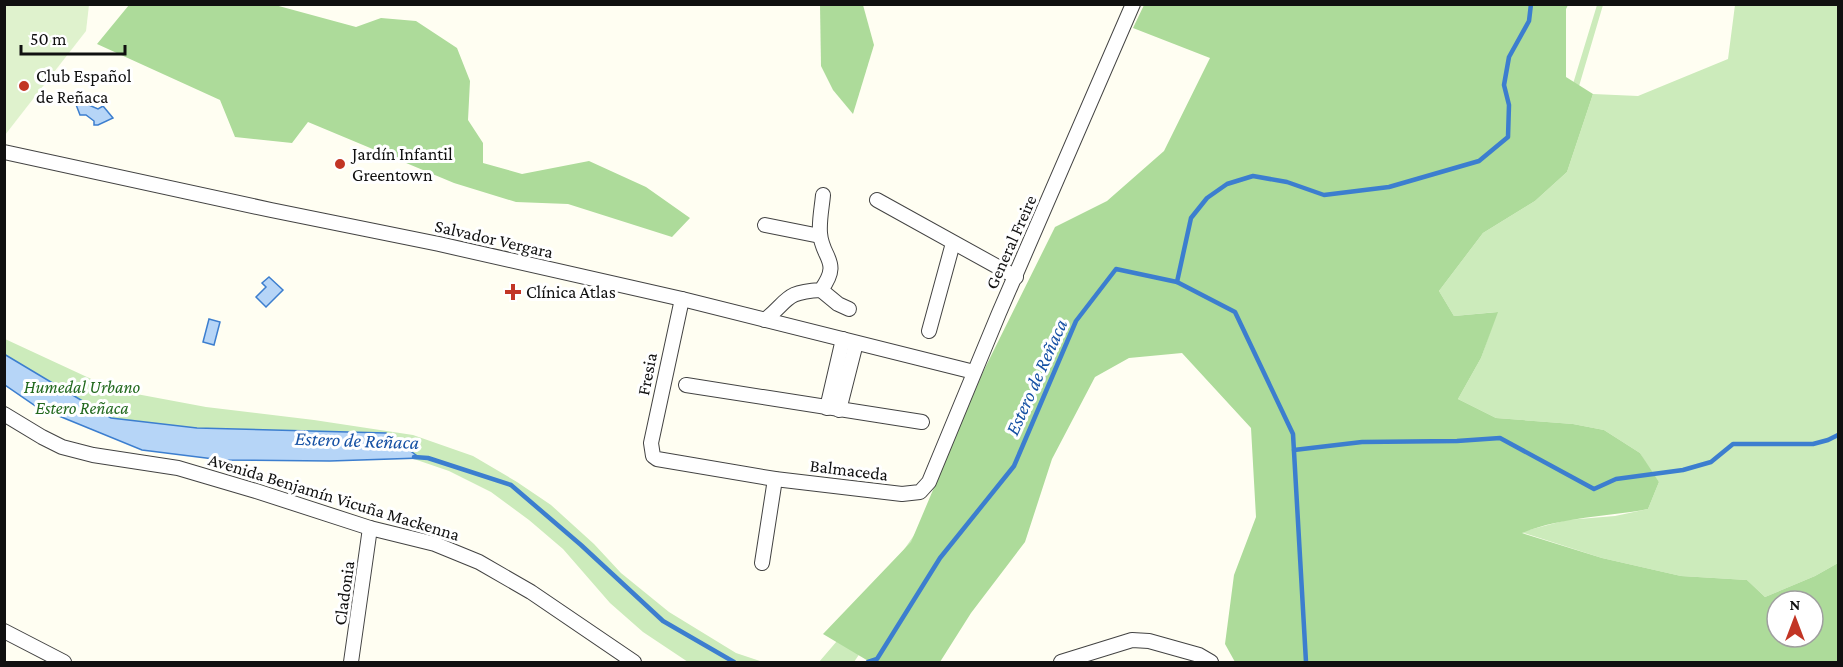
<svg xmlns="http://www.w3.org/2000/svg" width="1843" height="667" font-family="'Crimson Pro',serif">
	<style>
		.green { fill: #ccebbb }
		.forest { fill: #addb9a; fill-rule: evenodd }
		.pitch { fill: #dff2cd }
		.water { fill: #b6d5f7; stroke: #3c7ecf; stroke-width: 1.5 }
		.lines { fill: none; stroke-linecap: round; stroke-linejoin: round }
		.stream { stroke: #3c7ecf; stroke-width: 4.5 }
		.street-casing { stroke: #434343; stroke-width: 16 }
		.street { stroke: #fff; stroke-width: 14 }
		.poi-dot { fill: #c23525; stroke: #fff; stroke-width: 2 }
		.labels { text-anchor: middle; stroke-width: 6; stroke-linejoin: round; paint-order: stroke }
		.poi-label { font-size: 18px; fill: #101010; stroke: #fff; text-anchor: start }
		.street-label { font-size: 18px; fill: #101010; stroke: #fff }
		.park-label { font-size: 18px; font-style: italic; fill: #22691e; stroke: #fff }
		.water-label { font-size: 20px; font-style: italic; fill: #1651a4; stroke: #fff }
	</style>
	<rect width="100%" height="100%" fill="#fffef2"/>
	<!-- green -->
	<g class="green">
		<path d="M1597 5H1603L1577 93 1548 129 1537 136 1503 148 1447 179 1410 218 1368 299 1322 336 1283 380 1291 406 1295 434C1323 433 1337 445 1362 450 1370 452 1380 447 1389 445 1410 442 1432 442 1453 438 1482 453 1496 447 1525 454 1532 455 1539 460 1546 461 1580 467 1614 466 1648 467L1640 453 1604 430 1573 424 1496 418 1458 399 1481 358 1497 312 1454 316 1439 291 1483 233 1535 201 1567 172 1593 94 1638 96 1728 59 1735 5H1838V563L1815 576 1765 597 1747 580 1681 576 1602 558 1521 532 1567 520 1615 516 1648 509 1659 482 1651 471 1618 468 1570 469 1540 465 1520 458 1482 453 1450 442 1399 447 1362 454 1326 441 1295 439 1297 448 1294 466 1287 489V525L1292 596 1302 619 1315 662H1302L1292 625 1280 596 1277 483 1282 444 1279 417 1271 385 1258 360 1232 293 1223 283 1200 263 1185 256 1161 254 1133 258 1131 263 1086 298 1049 361 1037 419 1012 460 959 519 905 586 854 662H819L855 620 926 518 981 471 1001 445 1010 417 1020 362 1043 316 1090 262 1125 234 1142 230 1167 229 1188 232 1202 243 1241 286 1266 351 1280 372 1302 347 1365 294 1385 258 1403 215 1444 174 1499 146 1545 126 1569 97Z"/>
		<path d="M5 339 115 390 206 407 314 420 413 435 473 456 517 482 551 505 594 544 621 573 669 612 736 653 763 662H688L643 632 610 603 563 549 529 520 491 492 449 471 414 459 375 451 168 439 5 380Z"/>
	</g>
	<!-- forest -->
	<g class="forest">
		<path d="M129 5H275L356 27 381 18 416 21 457 48 470 81 468 120 483 143V163L522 174 589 161 646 187 690 218 672 237 568 204 516 202 454 183 308 122 292 143 235 137 220 100 97 44Z"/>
		<path d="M820 5H863L874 45 853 114 833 90 821 66Z"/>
		<path d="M1144 5H1568L1566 9V77L1593 94 1567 172 1535 201 1483 233 1439 291 1454 316 1498 312 1481 358 1458 399 1496 418 1573 424 1604 430 1640 453 1659 482 1648 509C1606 517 1561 517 1522 533L1602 558 1681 576 1747 580 1765 597 1815 576 1838 563V662H1235L1225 644 1234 575 1256 517 1251 428 1182 353 1129 358 1095 377 1052 459 1025 542 971 613 940 662H870L823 634 911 542 982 374 1055 227 1107 201 1164 151 1210 58 1133 28ZM1777 601H1813V637H1777Z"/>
	</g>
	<!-- pitch -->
	<path class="pitch" d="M5 4 89 5 86 31 5 135Z"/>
	<!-- water -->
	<g class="water">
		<path d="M77 100 98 109 103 106 113 118 98 125H94V121L86 115H80L75 102Z"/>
		<path d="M269 277 283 290 266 307 256 297 266 287 262 283Z"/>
		<path d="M209 319 220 322 214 345 203 342Z"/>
		<path d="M4 354 111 418 197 428 386 433 420 458 330 461 222 460 142 450 37 407 5 385Z"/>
	</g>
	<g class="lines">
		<!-- stream -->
		<g class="stream">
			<path d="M1177 282 1191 218 1207 198 1227 184 1253 176 1287 182 1324 195 1389 187 1479 161 1508 137 1509 105 1504 85 1509 57 1529 21 1531 4"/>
			<path d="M1294 450 1362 442 1457 441 1500 438 1594 489 1616 479 1683 470 1711 462 1733 444H1813L1828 440 1838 435"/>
			<path d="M414 457 428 458 511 485 581 545 663 621 734 662"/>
			<path d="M868 662 877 659 940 558 1014 466 1076 321 1116 269 1177 282 1235 312 1293 434 1306 662"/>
		</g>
		<defs>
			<g id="street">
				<path d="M4 152 271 210 439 244 682 299 974 372"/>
				<path d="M877 200 1016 277"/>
				<path d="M765 225 820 236"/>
				<path d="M821 290 838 304 849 309"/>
				<path d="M682 299 651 443 653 456 657 459 775 479 902 494 920 492 929 482 999 313 1133 4"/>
				<path d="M765 320C790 299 785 292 821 290 842 261 822 259 820 233 819 220 822 207 823 195"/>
				<path d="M929 331 953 243"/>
				<path d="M686 385 922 422"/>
				<path d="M827 408 843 339"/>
				<path d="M839 410 856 343"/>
				<path d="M4 414 42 437 62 447 93 455 178 468 256 491 370 528 435 544 479 562 531 592 634 662"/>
				<path d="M762 563 775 479"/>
				<path d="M4 631 64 662"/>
				<path d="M351 662 370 528"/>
				<path d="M1061 662 1132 640 1149 641 1199 655 1211 662"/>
			</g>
		</defs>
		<!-- street casing -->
		<use href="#street" class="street-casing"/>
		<!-- street -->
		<use href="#street" class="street"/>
	</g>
	<!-- markers -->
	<g class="poi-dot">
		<circle cx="24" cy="86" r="6"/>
		<circle cx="340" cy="164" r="6"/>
		<path d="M510 283h6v6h6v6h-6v6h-6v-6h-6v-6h6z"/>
	</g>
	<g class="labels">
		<!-- poi labels -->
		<g class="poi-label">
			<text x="36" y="82">Club Español<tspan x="36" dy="21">de Reñaca</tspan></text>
			<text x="352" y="160">Jardín Infantil<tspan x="352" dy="21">Greentown</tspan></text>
			<text x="526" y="298">Clínica Atlas</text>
		</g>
		<!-- street labels -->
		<g class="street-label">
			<text transform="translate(494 239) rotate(13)" y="6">Salvador Vergara</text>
			<text transform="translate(1011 242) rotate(-66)" y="6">General Freire</text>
			<text transform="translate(647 374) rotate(-79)" y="6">Fresia</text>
			<text transform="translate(849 470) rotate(7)" y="6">Balmaceda</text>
			<text transform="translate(334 497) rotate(17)" y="6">Avenida Benjamín Vicuña Mackenna</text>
			<text transform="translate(344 593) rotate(-82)" y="6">Cladonia</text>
		</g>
		<!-- park labels -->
		<g class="park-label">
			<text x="82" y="393">Humedal Urbano<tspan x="82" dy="21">Estero Reñaca</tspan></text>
		</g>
		<!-- water labels -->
		<g class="water-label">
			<text transform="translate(1036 377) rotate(-66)" y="7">Estero de Reñaca</text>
			<text transform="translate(357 440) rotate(2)" y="7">Estero de Reñaca</text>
		</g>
	</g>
	<!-- border -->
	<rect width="1843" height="667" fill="none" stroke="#101010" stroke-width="12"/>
	<!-- north arrow -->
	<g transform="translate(1795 619)"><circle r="28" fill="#ffffff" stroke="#9f9f9f" stroke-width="1.5"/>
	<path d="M0-4.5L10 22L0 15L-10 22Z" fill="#c23525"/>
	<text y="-9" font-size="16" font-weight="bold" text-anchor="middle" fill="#101010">N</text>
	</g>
	<!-- scale -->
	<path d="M21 45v9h104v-9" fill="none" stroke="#101010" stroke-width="3"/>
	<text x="30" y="45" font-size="18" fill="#101010" stroke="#ffffff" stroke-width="4.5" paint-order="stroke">50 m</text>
</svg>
